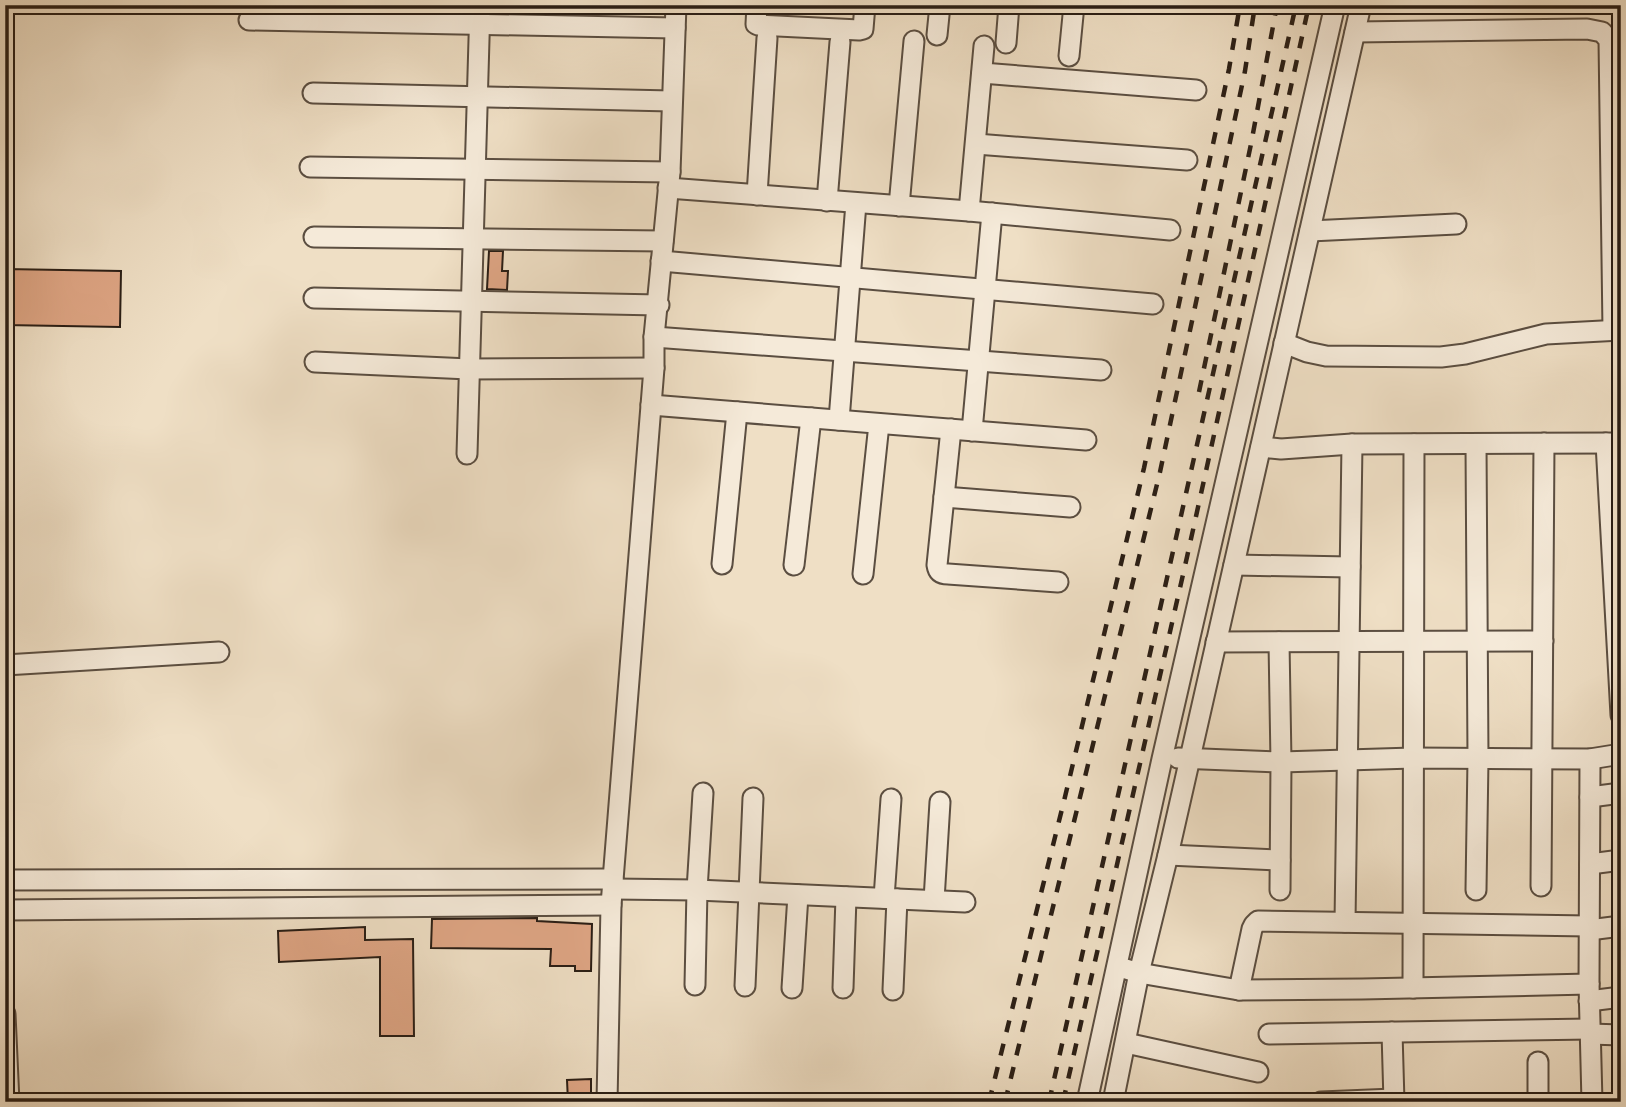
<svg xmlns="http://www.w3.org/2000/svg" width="1626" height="1107" font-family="'IM FELL French Canon',serif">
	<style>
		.building { fill: #dea584; stroke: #2a1e15; stroke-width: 2 }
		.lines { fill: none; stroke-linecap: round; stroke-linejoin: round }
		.minor-casing { stroke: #5b4e41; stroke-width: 23 }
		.minor { stroke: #f5ead9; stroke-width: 19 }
		.rail { stroke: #2a1e15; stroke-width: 4.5; stroke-dasharray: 12 12; stroke-linecap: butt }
	</style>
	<rect width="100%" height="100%" fill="#efdfc5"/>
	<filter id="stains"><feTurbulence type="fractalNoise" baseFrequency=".00286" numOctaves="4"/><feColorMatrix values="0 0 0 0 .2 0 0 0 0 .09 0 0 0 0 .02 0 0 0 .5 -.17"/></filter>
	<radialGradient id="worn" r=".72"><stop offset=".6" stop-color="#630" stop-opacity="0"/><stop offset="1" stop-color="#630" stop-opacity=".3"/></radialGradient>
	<!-- building -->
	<g class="building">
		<path d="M489 251H503L502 271H508L507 290 487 289Z"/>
		<path d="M5 269 121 271 120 327 5 325Z"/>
		<path d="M537 918V921L592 924 591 971H575V966H550L551 949 431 948 432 919Z"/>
		<path d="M365 927V940L413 939 414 1036H380V957L279 962 278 931Z"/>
		<path d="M591 1079V1102H568L567 1080Z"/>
	</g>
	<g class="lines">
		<defs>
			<g id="minor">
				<path d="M757 5 756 24 758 25 859 30 863 29 865 5"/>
				<path d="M249 20 675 28"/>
				<path d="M1355 32 1587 29 1602 32 1609 40 1613 330"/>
				<path d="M937 35 940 5"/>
				<path d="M1006 43 1009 5"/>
				<path d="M1069 56 1074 5"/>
				<path d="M982 73 1196 90"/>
				<path d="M313 93 671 101"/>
				<path d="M976 144 1187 160"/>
				<path d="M310 167 670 172"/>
				<path d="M668 188 969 211 1170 230"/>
				<path d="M757 195 767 38"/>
				<path d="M827 201 840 42"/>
				<path d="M899 206 914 41"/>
				<path d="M969 211 984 46"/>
				<path d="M1310 231 1456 224"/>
				<path d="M314 237 663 241"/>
				<path d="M661 261 1153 304"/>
				<path d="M314 298 659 305"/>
				<path d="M654 337 1101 370"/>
				<path d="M1284 343 1307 352 1326 356 1441 357 1465 354 1546 334 1621 330"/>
				<path d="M315 362 469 369 654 368"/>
				<path d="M651 405 1086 440"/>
				<path d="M839 420 856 203"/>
				<path d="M951 429 937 565C938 572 941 574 948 574L1058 582"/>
				<path d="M972 431 992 213"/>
				<path d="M1606 443 1621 715"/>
				<path d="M1261 447 1281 449 1352 444 1621 443"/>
				<path d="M467 454 480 5"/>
				<path d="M944 497 1070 507"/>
				<path d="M722 564 737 412"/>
				<path d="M794 565 811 418"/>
				<path d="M1234 565 1350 567"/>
				<path d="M863 574 879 424"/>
				<path d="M1216 642 1543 641"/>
				<path d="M1279 642 1281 762 1280 890"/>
				<path d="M5 665 219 652"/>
				<path d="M1178 758 1281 762 1413 758 1590 759 1621 754"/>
				<path d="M1590 759 1589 984 1592 1102"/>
				<path d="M1590 797 1621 793"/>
				<path d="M1168 855 1280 860"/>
				<path d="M1590 864 1621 860"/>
				<path d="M5 880 613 879"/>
				<path d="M1541 886 1544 443"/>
				<path d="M613 889 697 890 965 902"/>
				<path d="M1476 890 1478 759 1476 444"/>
				<path d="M884 898 891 799"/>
				<path d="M934 900 940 802"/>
				<path d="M5 910 611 905"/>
				<path d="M1345 922 1352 444"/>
				<path d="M1589 930 1621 926"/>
				<path d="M1126 969 1139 973 1239 990 1362 989 1589 984"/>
				<path d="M695 985 697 890 703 793"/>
				<path d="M745 986 753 798"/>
				<path d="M792 988 798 895"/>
				<path d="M843 988 846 897"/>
				<path d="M1413 988 1414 444"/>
				<path d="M893 990 897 899"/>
				<path d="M1239 990 1252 929 1254 925 1258 921 1589 926"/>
				<path d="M1589 1001 1621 997"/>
				<path d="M5 1014 9 1102"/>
				<path d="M1392 1032 1394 1102"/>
				<path d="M1269 1034 1590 1029"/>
				<path d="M1590 1034 1621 1035"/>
				<path d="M1126 1043 1258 1072"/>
				<path d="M1538 1062V1102"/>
				<path d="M607 1102 611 905 654 368V337L670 172 676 5"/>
				<path d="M1087 1102 1162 759 1335 5"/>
				<path d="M1113 1102 1139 973 1168 855 1361 5"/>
				<path d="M1321 1102 1394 1099"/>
			</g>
		</defs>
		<!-- minor casing -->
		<use href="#minor" class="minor-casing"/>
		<!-- minor -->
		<use href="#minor" class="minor"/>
		<!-- rail -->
		<g class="rail">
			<path d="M1199 392 1251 144 1277 5"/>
			<path d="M989 1102 1064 801 1144 468 1229 69 1240 5"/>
			<path d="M1005 1102 1160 472 1245 71 1255 5"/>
			<path d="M1049 1102 1296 5"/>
			<path d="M1063 1102 1187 557 1309 5"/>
		</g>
	</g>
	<!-- margin -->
	<rect width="1626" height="1107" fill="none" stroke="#efdfc5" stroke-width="28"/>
	<rect x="7" y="7" width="1612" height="1093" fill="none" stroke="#2a1e15" stroke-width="3.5"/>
	<rect x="14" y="14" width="1598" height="1079" fill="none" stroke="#2a1e15" stroke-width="2"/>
	<rect width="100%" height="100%" filter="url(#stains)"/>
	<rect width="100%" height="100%" fill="url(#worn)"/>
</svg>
